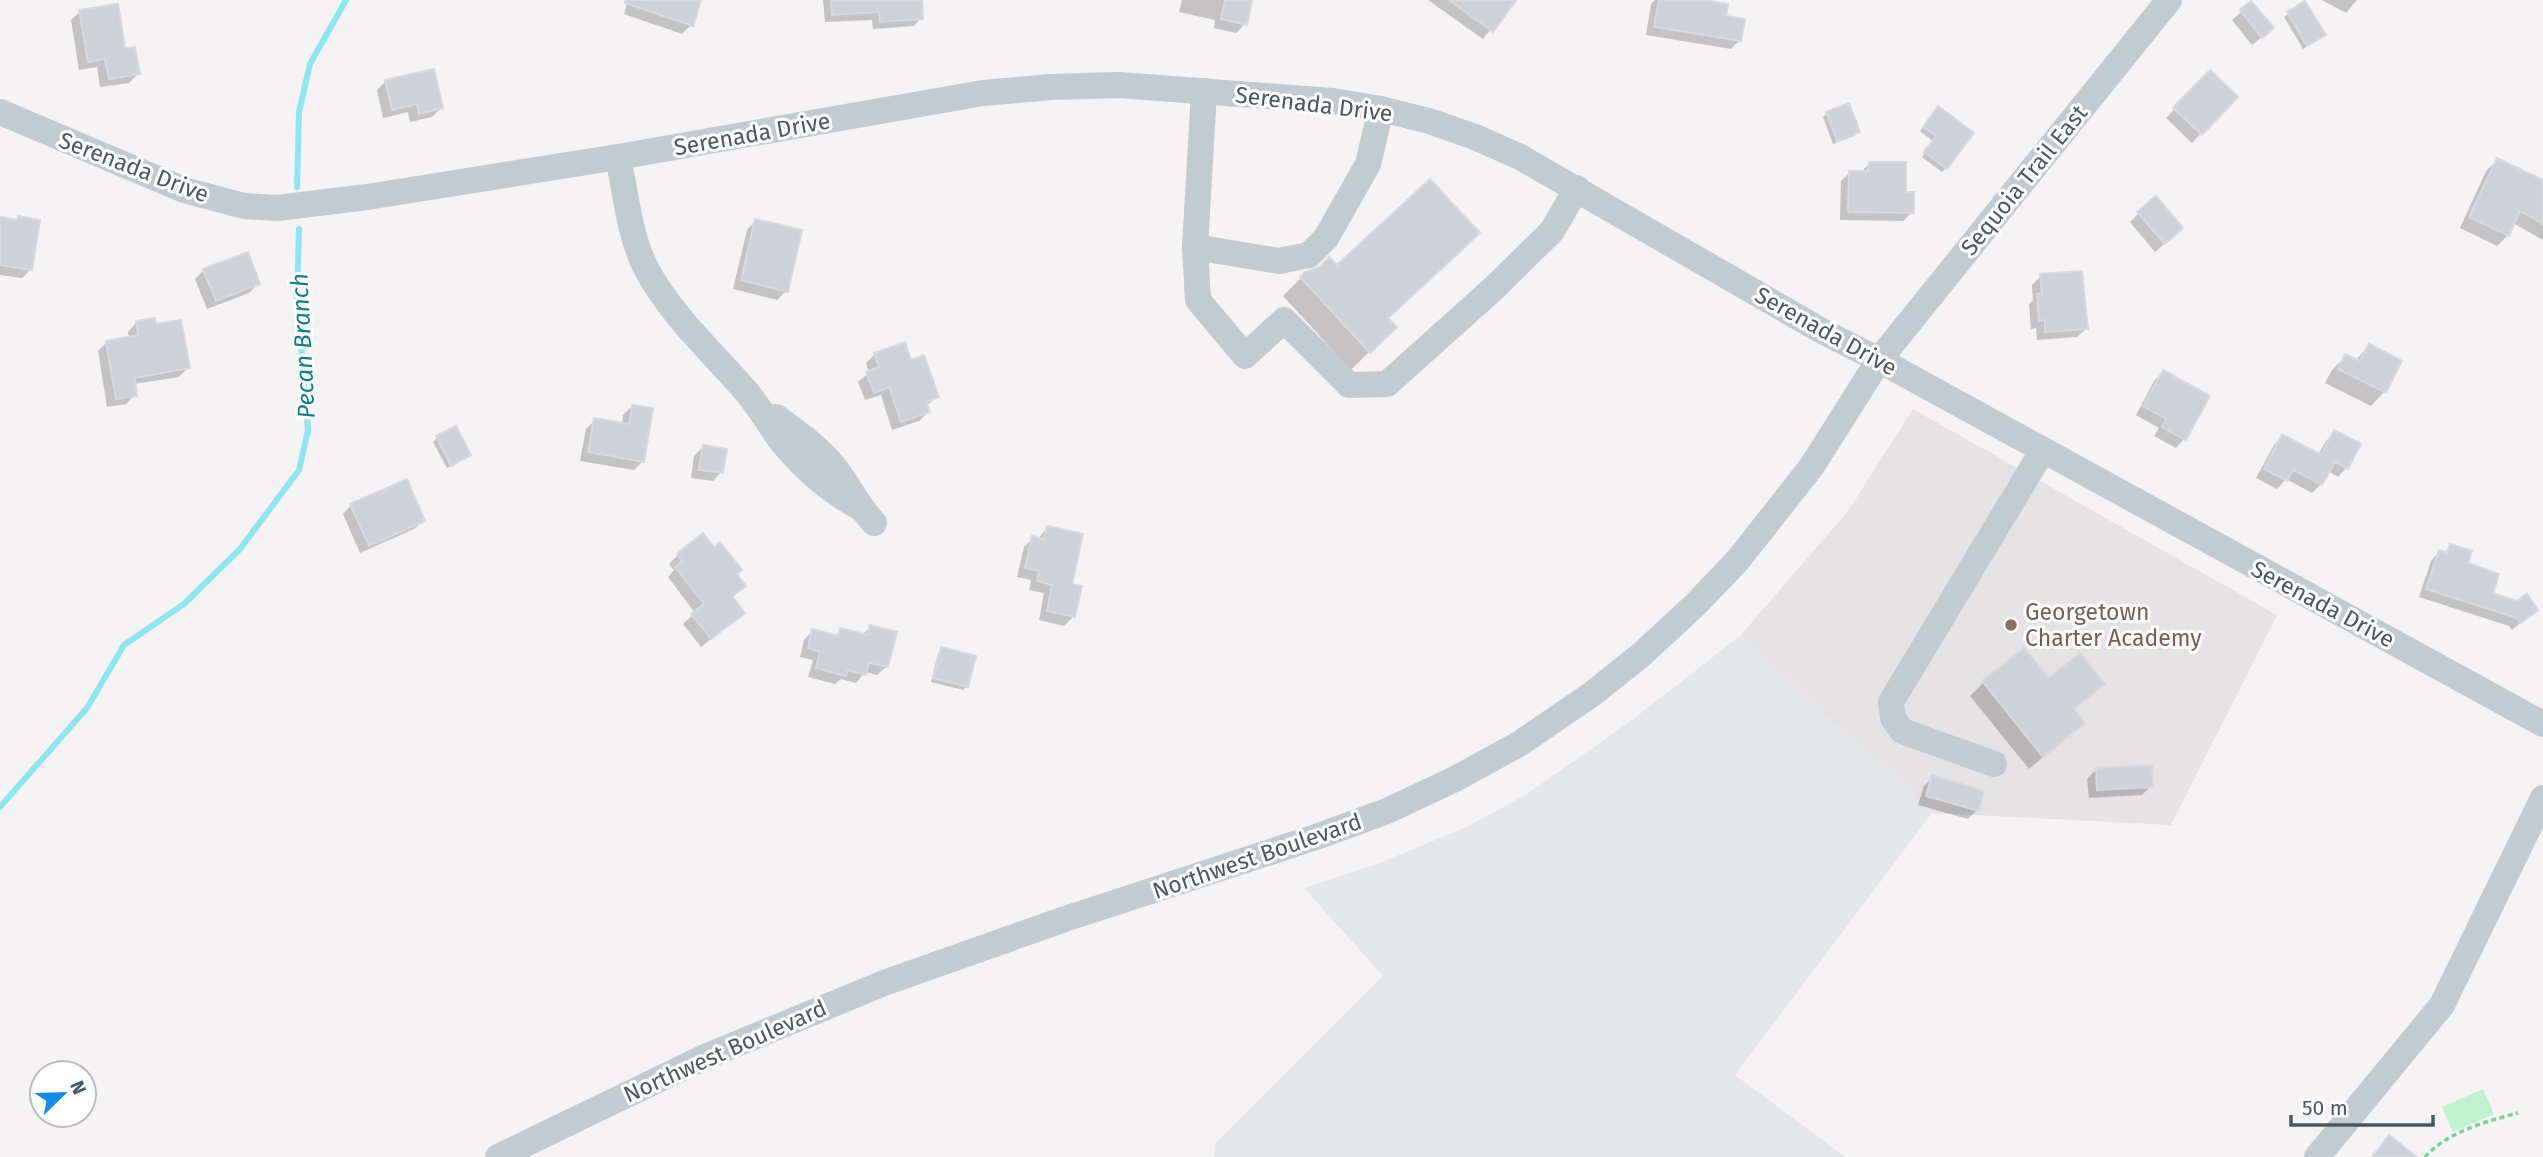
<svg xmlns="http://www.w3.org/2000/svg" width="2543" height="1157" font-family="'Fira Sans',sans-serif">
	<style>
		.education { fill: #e6e3e5 }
		.airport { fill: #e4e7ea }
		.green { fill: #c1f2cf }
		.shadow { fill: #0003 }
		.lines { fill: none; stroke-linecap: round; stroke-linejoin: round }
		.stream { stroke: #8ee6f0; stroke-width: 6 }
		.building { fill: #ced2d7; stroke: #d6d9de; stroke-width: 2 }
		.path { stroke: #78d19c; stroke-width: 3.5; stroke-dasharray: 5 3.5; stroke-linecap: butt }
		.minor { stroke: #c0cbd2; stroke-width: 26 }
		.education-dot { fill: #8d6e63; stroke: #fff; stroke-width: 2.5 }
		.labels { text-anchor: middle; stroke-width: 6; stroke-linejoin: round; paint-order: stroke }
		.street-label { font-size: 23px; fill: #495861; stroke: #fff }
		.education-label { font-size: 23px; fill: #785e54; stroke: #fff; text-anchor: start }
		.water-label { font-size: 24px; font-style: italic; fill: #0a7e8c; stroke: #fff }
	</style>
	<rect width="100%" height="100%" fill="#f5f3f3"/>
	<!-- education -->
	<path class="education" d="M1913 409 2277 615 2171 825 1932 813 1740 636 1848 511Z"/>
	<!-- airport -->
	<path class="airport" d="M1740 636 1932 813 1735 1075 1845 1157H1214L1215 1144 1383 976 1304 888 1377 864 1467 827 1527 794 1628 723Z"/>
	<!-- green -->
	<path class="green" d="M2483 1089 2494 1114 2453 1132 2442 1107Z"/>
	<!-- shadow -->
	<g class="shadow">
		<path d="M628 0H695L691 25 682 34 624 14Z"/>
		<path d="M823 0H920L921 18 914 26 873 29 872 20 825 22Z"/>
		<path d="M1182 0H1250L1245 24 1236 33 1214 28 1215 20 1179 12Z"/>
		<path d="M1428 0H1514L1483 39Z"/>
		<path d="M1655 0H1693L1724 17 1740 40 1731 49 1646 35 1651 4Z"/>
		<path d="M2322 0H2357L2346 13Z"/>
		<path d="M2251 3 2263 36 2252 45 2232 20Z"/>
		<path d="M2305 3 2320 38 2303 49 2284 17Z"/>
		<path d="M80 12 124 50 138 74 129 83 100 87 97 67 79 70 71 20Z"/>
		<path d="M2210 72 2235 97 2192 143 2166 118Z"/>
		<path d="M386 81 441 108 432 117 410 122 408 112 383 118 377 90Z"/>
		<path d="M1935 112 1946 168 1942 172 1922 157 1933 141 1920 131Z"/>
		<path d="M1827 113 1858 132 1854 136 1833 144 1823 117Z"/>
		<path d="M2497 160 2543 185V240L2513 223 2508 235 2497 246 2460 228 2486 171Z"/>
		<path d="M1869 164 1905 194 1912 212 1903 221 1840 220 1841 181 1850 172H1861Z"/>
		<path d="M2139 213 2172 237 2155 252 2130 222Z"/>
		<path d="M0 218 16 221 19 218 31 269 22 278 0 275Z"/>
		<path d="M755 221 786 291 777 300 733 289 747 230Z"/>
		<path d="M1320 268 1387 318 1376 345 1351 370 1283 296 1306 273Z"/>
		<path d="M204 270 258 284 249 293 207 309 195 279Z"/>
		<path d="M2041 276 2086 329 2077 337 2037 340 2036 328 2031 329 2029 304 2033 300 2032 285Z"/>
		<path d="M136 323 155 326 188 368 179 377 134 384 135 395 126 404 107 407 98 351 107 342 129 338 128 332Z"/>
		<path d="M2369 346 2400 361 2384 392 2371 406 2325 383 2332 370 2346 356 2355 361Z"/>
		<path d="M875 354 910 362 937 397 926 406 928 412 919 421 892 430 881 395 865 400 858 382 869 373 866 363Z"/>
		<path d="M2163 372 2208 396 2184 439 2176 448 2154 436 2159 428 2136 415 2154 381Z"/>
		<path d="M632 406 643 461 634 470 580 461 586 429 595 420 622 425 623 415Z"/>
		<path d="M2335 432 2346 468 2338 477 2328 471 2321 484 2312 493 2286 479 2277 489 2256 478 2274 445 2283 436 2318 455 2326 441Z"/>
		<path d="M437 438 469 455 447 468 433 442Z"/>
		<path d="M703 447 721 472 713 481 691 478 694 456Z"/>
		<path d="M351 505 423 521 414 529 360 553 343 514Z"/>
		<path d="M1047 528 1070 586 1079 588 1073 617 1064 626 1039 620 1044 593 1029 590 1031 580 1017 577 1024 547 1033 538 1038 539Z"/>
		<path d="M2451 546 2491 594 2536 610 2512 630 2509 626 2419 597 2431 561 2439 552 2443 554Z"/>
		<path d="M678 555 735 575 744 586 731 598 743 613 701 647 683 624 695 613 668 577 674 570 669 564Z"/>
		<path d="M870 627 886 667 877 675 865 672 856 683 841 679 835 684 808 677 813 660 800 657 804 640 813 631 834 637 841 630 862 635Z"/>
		<path d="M942 649 967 686 963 690 931 682 938 653Z"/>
		<path d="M2048 681 2102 684 2073 710 2083 723 2029 769 1970 696 1983 683Z"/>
		<path d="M2096 770 2151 786 2142 795 2089 798 2087 779Z"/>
		<path d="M1933 777 1977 810 1968 819 1918 805 1924 786Z"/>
	</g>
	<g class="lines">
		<!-- stream -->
		<g class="stream">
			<path d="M297 187 299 112 310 64 346 0"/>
			<path d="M0 807 87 708 124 645 184 604 240 549 299 470 308 430 297 296 299 229"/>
		</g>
	</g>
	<!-- building -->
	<g class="building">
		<path d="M625 0H701L693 26 625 3Z"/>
		<path d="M831 0H922L923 19 880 22 878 8 879 12 832 15Z"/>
		<path d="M1225 0H1252L1247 25 1221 19Z"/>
		<path d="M1449 0H1516L1493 32Z"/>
		<path d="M1659 0H1704L1728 4 1726 16 1745 19 1741 41 1654 27Z"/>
		<path d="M2251 1 2274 28 2262 38 2240 10Z"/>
		<path d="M2305 1 2326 35 2307 46 2287 12Z"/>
		<path d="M118 4 125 48 135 47 140 74 109 79 105 59 88 62 79 10Z"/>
		<path d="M434 69 443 108 419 114 417 104 392 110 385 80Z"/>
		<path d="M2210 70 2238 97 2202 135 2173 108Z"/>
		<path d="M1849 103 1860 132 1837 141 1826 112Z"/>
		<path d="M1938 106 1974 133 1947 169 1924 152 1936 136 1923 127Z"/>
		<path d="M2497 158 2543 180V224L2520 211 2509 236 2469 217Z"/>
		<path d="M1869 162H1906V192H1914V213L1848 212 1849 171H1868Z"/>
		<path d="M1430 179 1480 233 1388 318 1397 327 1370 353 1300 277 1305 272 1320 267 1329 257 1337 265Z"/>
		<path d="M2156 196 2183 228 2165 244 2137 212Z"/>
		<path d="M18 216 40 220 32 270 0 265V217L18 220Z"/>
		<path d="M755 219 802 230 788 292 741 280Z"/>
		<path d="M248 252 260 284 216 301 203 269Z"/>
		<path d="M2082 271 2088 329 2045 332V320L2039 321 2037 294 2042 293 2040 274Z"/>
		<path d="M155 318 156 324 181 320 190 368 135 378 137 396 116 399 106 341 138 335 136 321Z"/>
		<path d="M905 342 911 360 924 355 939 397 926 402 930 412 901 422 889 387 874 393 866 372 879 367 874 353Z"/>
		<path d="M2369 344 2402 361 2386 393 2338 369 2345 354 2360 361Z"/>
		<path d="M2163 370 2210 396 2186 440 2162 427 2166 419 2143 406Z"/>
		<path d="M632 405 653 408 644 462 588 452 594 418 629 424Z"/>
		<path d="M456 426 471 455 451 466 436 436Z"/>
		<path d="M2334 430 2361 444 2348 469 2335 462 2322 485 2293 470 2287 481 2264 469 2282 434 2321 455Z"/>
		<path d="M703 445 727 449 723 473 699 470Z"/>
		<path d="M407 479 425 521 369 546 350 504Z"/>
		<path d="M1047 526 1083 534 1072 584 1082 586 1075 617 1047 611 1052 585 1037 581 1039 571 1025 568 1032 536 1044 539Z"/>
		<path d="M703 533 714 547 720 542 742 570 737 574 746 586 732 596 745 613 711 639 691 614 704 604 675 567 682 561 677 554Z"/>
		<path d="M2450 544 2472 551 2468 563 2499 574 2493 593 2517 601 2527 594 2538 610 2521 623 2517 618 2426 589 2439 550 2447 553Z"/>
		<path d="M870 625 897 632 888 667 869 663 866 675 848 670 846 676 816 668 820 652 808 648 812 629 838 636 840 628 867 635Z"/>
		<path d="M941 647 976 656 968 687 933 678Z"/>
		<path d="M2024 648 2049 678 2080 653 2105 684 2074 709 2085 723 2043 757 1982 681Z"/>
		<path d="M2152 765 2153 787 2097 790 2096 768Z"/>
		<path d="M1932 775 1984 791 1979 811 1926 796Z"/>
		<path d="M2389 1135 2417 1157H2372Z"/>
	</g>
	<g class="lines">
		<!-- path -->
		<path class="path" d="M2425 1157C2447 1132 2487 1121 2518 1113"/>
		<!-- minor -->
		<g class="minor">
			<path d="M1204 91 1195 247 1279 261 1309 255 1326 238 1368 164 1381 109"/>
			<path d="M0 112 184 190 244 206 277 208 367 197 618 157 983 93 1051 87 1119 85 1333 101 1381 109 1429 121 1475 137 1520 157 1822 331 1879 360 2543 724"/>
			<path d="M618 157C626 194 629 236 647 270 671 315 712 352 745 390 758 405 768 422 779 438 801 466 828 490 859 507"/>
			<path d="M1195 247 1198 300 1245 356 1284 320 1349 385 1387 384 1493 289 1552 231 1577 188"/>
			<path d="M776 417C796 432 816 445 832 464 848 483 857 505 874 523"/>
			<path d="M1994 764 1902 731 1893 718 1891 702 2043 450"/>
			<path d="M498 1157 705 1057 884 983 1065 919 1316 837 1387 811 1455 779 1519 744 1592 694 1641 655 1696 604 1738 560 1812 466 1879 360 2169 0"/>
			<path d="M2317 1157 2442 1005 2543 798"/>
		</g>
	</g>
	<!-- markers -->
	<circle class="education-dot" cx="2011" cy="625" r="7"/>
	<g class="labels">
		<!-- street labels -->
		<g class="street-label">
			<text transform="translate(1314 104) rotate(7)" y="8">Serenada Drive</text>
			<text transform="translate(752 134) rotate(-10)" y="8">Serenada Drive</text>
			<text transform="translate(134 167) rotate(21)" y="8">Serenada Drive</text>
			<text transform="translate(2024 180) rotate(-51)" y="8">Sequoia Trail East</text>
			<text transform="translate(1826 331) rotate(29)" y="8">Serenada Drive</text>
			<text transform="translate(2323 604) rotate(28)" y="8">Serenada Drive</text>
			<text transform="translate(1257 856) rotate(-19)" y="8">Northwest Boulevard</text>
			<text transform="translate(725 1051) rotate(-24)" y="8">Northwest Boulevard</text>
		</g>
		<!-- education labels -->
		<g class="education-label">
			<text x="2025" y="620">Georgetown<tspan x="2025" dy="26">Charter Academy</tspan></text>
		</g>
		<!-- water labels -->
		<g class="water-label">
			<text transform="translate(303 346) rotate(-93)" y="8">Pecan Branch</text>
		</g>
	</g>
	<!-- north arrow -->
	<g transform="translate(63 1094) rotate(67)"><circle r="33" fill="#ffffff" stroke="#b6bcc0" stroke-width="2"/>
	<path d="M0-5L12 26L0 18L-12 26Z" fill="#158aec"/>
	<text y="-10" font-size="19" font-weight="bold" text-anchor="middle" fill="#495861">N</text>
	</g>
	<!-- scale -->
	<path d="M2291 1115v10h142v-10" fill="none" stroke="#495861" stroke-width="3.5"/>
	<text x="2302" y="1115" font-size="21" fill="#495861" stroke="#ffffff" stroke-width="5" paint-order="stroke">50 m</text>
</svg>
